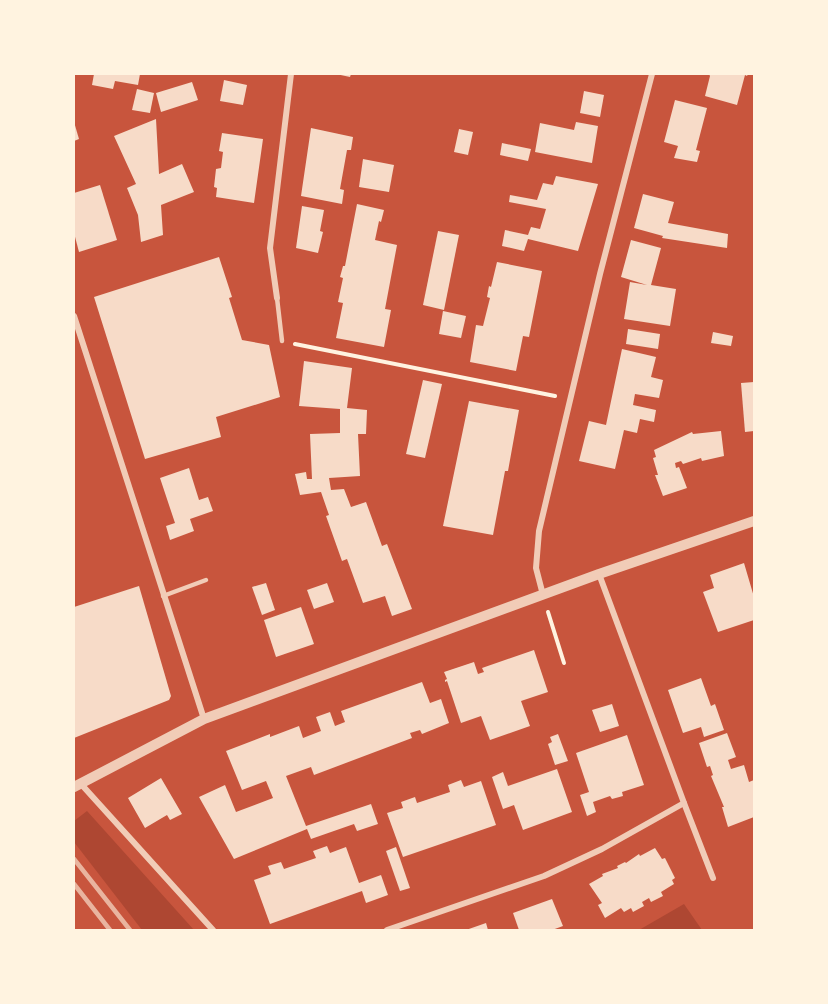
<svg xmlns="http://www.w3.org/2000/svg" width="828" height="1004" font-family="Mulish,sans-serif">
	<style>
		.green { fill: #ae4732 }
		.building { fill: #f7dbc8 }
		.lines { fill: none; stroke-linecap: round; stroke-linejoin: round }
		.path { stroke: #fff3e0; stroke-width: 4 }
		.service { stroke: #f1ccb7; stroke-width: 4.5 }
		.minor { stroke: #f1ccb7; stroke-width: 6 }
		.tertiary { stroke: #f1ccb7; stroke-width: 10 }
		.rail { stroke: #e9b49f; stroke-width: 4.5 }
	</style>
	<rect width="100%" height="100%" fill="#c8553d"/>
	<!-- green -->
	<g class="green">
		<path d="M87 811 194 930H142L74 842V821Z"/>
		<path d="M684 904 702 930H639Z"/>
	</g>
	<!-- building -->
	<g class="building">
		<path d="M94 74H140L138 85 115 81 113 89 92 85Z"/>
		<path d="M336 74H351L350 77Z"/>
		<path d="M709 74H748L747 76 745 75 737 105 705 96 710 76Z"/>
		<path d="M224 80 247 85 243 105 220 101Z"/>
		<path d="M192 82 198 100 161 112 156 93Z"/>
		<path d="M137 89 154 93 150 113 132 110Z"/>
		<path d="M584 91 604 95 600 117 580 113Z"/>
		<path d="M675 100 707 108 696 150 700 151 697 162 674 158 678 146 664 142Z"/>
		<path d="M156 119 159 174 182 164 194 192 161 205 163 235 141 242 138 215 127 188 136 184 114 136Z"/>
		<path d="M74 122 79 139 74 141Z"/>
		<path d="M576 122 598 126 592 163 535 152 540 123 574 130Z"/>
		<path d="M311 128 353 137 351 150H347L340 189 344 190 342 204 301 196Z"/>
		<path d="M459 129 473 132 468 155 454 152Z"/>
		<path d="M222 133 263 139 254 203 216 197 217 188 214 187 216 169 221 168 223 152 219 151Z"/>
		<path d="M502 143 531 149 528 161 500 155Z"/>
		<path d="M363 159 394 165 389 192 359 187Z"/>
		<path d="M556 176 598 184 578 251 528 239 524 251 502 246 505 230 528 235 531 227 540 229 546 209 509 202 510 195 537 200 543 183 553 185Z"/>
		<path d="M100 185 117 240 79 252 74 233V193Z"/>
		<path d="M643 194 674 202 668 223 728 234 727 248 662 238 663 236 634 228Z"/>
		<path d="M357 204 384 210 381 222 379 221 375 240 397 245 385 309 391 310 384 347 336 338 343 303 338 302 343 278 340 277 343 266H345Z"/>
		<path d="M302 206 324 210 320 231 323 232 318 253 296 248Z"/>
		<path d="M438 231 459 235 444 310 423 305Z"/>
		<path d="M631 240 661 248 651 285 676 289 670 326 624 319 630 282 647 285 621 277Z"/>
		<path d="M219 257 232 297 229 298 242 340 269 345 280 397 216 417 221 437 145 459 94 297Z"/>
		<path d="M497 262 542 271 529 337 523 336 516 371 470 362 476 325 483 326 490 298 487 297 489 286 491 287Z"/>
		<path d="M443 311 466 316 461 338 439 334Z"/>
		<path d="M628 329 660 334 658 349 626 344Z"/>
		<path d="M713 332 733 336 731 346 711 343Z"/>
		<path d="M622 349 656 357 651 377 663 380 659 398 635 394 633 405 656 410 654 422 640 419 637 433 624 430 615 469 579 461 589 421 606 425Z"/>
		<path d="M304 361 352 368 347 408 367 410 366 434H358L360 476 329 478 331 490 344 489 351 507 366 502 382 546 387 544 412 609 392 616 385 596 363 603 347 559 342 561 326 516 329 515 321 492 300 495 295 474 306 472 307 479H312L310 434 340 433V409L299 406Z"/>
		<path d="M423 380 442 384 425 458 406 454Z"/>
		<path d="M754 382V431L745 432 741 383Z"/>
		<path d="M469 401 519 410 508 471H505L493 535 443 526Z"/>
		<path d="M721 431 724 456 702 461 701 458 683 464 681 461 675 463 676 468 679 467 687 488 663 496 655 475H658L653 458 656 457 654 450 692 432 693 434Z"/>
		<path d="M189 468 199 500 208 497 213 511 190 519 194 531 170 540 166 526 175 523 160 478Z"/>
		<path d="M744 563 754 597V620L718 632 703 592 714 588 710 575Z"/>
		<path d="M266 583 275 610 262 615 252 587Z"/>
		<path d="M327 583 334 602 314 609 307 590Z"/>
		<path d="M139 586 171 696 169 700 74 738V607Z"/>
		<path d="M301 607 314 644 276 657 264 620Z"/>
		<path d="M534 650 548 692 521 701 530 726 490 740 481 716 461 723 447 681 445 682V680L447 679 444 672 474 662 478 674 484 672 482 668Z"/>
		<path d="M701 678 711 706 715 704 724 730 704 737 701 727 683 733 668 690Z"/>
		<path d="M422 682 430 703 441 699 449 723 422 734 420 730 410 733 412 738 314 775 311 767 286 776 306 826 371 804 378 824 357 831 354 824 311 839 307 829 234 859 199 797 225 785 236 812 273 798 266 781 242 790 226 751 270 734V737L299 726 303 738 321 731 316 717 330 712 335 726 345 722 341 711Z"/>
		<path d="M612 704 619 726 600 732 592 710Z"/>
		<path d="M727 733 736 757 728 760 731 769 744 765 749 782 754 780V817L728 827 722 807H724L711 776 713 775 710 766 707 767 699 743Z"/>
		<path d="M558 734 568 761 555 765 548 744 552 742 550 737Z"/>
		<path d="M627 735 644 785 622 792 623 796 612 799 610 796 593 802 596 812 587 816 580 795 589 792 576 753Z"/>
		<path d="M557 769 572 812 523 830 514 805 503 809 492 777 503 772 508 786Z"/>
		<path d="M161 778 182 814 170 820 167 815 145 828 128 798Z"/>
		<path d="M461 780 464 787 481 781 496 825 403 857 387 813 403 808 401 802 415 797 417 803 450 792 448 785Z"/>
		<path d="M327 846 330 853 346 847 359 883 381 875 388 895 366 903 362 891 270 924 254 880 271 874 268 866 281 862 284 869 316 858 313 851Z"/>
		<path d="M396 847 410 888 400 891 386 851Z"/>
		<path d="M655 848 662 859 665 858 675 878 672 880 674 884 661 892 663 896 651 902 649 898 642 902 644 906 633 912 631 908 624 912 621 908 605 918 598 905 602 903 589 884 603 876 602 874 618 868 617 866 625 862 626 863 639 854 640 856Z"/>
		<path d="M552 899 563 926 552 930H519L513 913Z"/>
		<path d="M486 923 488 930H466Z"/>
	</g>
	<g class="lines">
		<!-- path -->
		<g class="path">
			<path d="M295 344 555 396"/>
			<path d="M548 612 564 663"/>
		</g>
		<!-- service -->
		<g class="service">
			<path d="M277 298 282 341"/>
			<path d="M163 596 206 580"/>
		</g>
		<!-- minor -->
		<g class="minor">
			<path d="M277 298 270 248 291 74"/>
			<path d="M74 316 204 719"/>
			<path d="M543 595 536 568 539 531 600 274 652 74"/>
			<path d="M81 784 213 930"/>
			<path d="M684 803 713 878"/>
			<path d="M387 930 544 876 602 849 684 803 599 574"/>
		</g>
		<!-- tertiary -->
		<path class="tertiary" d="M74 787 204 719 599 574 754 521"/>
		<!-- rail -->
		<g class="rail">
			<path d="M74 859 130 930"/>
			<path d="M74 884 110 930"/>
		</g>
	</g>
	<!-- border -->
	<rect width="828" height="1004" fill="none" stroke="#fff3e0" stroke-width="150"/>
</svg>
